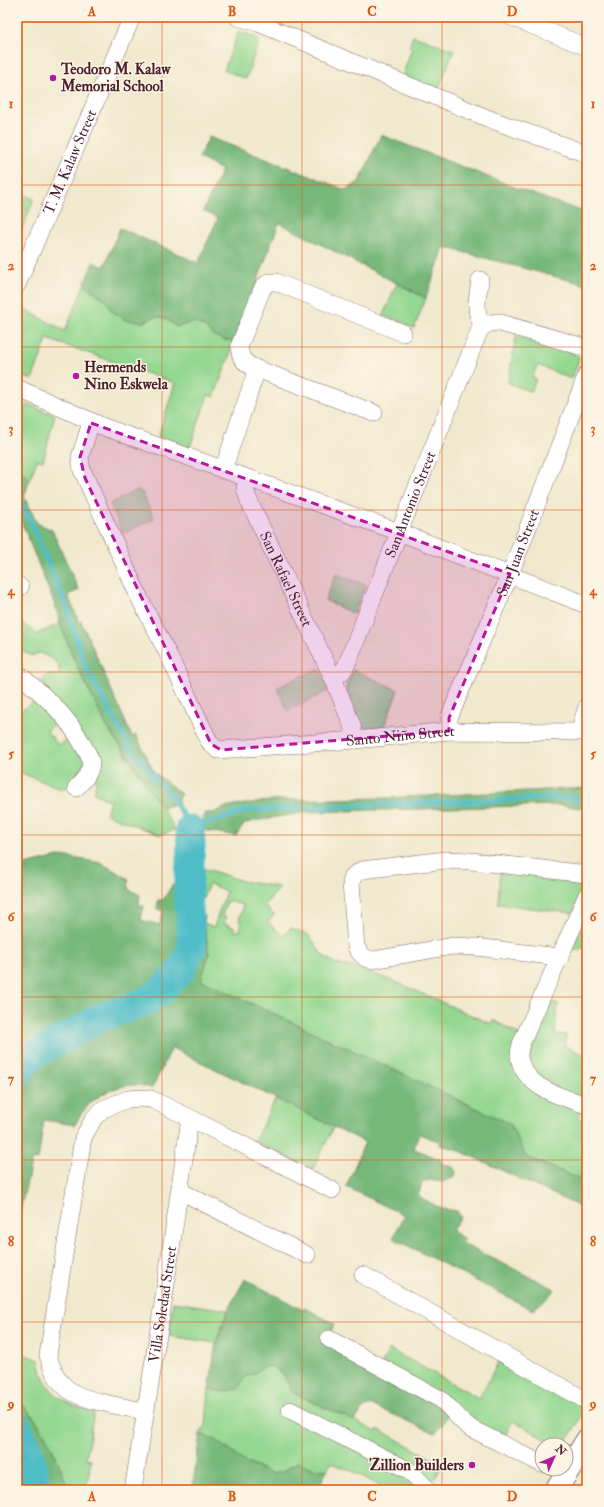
<svg xmlns="http://www.w3.org/2000/svg" width="604" height="1507" font-family="'IM FELL Double Pica',serif">
	<style>
		.green { fill: #93d790; stroke: #6e7b5e; fill-rule: evenodd }
		.forest { fill: #76b87a; stroke: #606c52 }
		.lines { fill: none; stroke-linecap: round; stroke-linejoin: round }
		.stream { stroke: #50bdc8; stroke-width: 5 }
		.river { stroke: #50bdc8; stroke-width: 29 }
		.minor-casing { stroke: #846664; stroke-width: 18 }
		.major-casing { stroke: #846664; stroke-width: 24 }
		.minor { stroke: #fff; stroke-width: 17 }
		.major { stroke: #fff; stroke-width: 22 }
		.marked { fill: #b5179e; fill-opacity: 0.2; stroke: #b5179e; stroke-width: 3; stroke-dasharray: 8 5; stroke-linejoin: round }
		.grid { fill: none; stroke: #e0560e; stroke-width: 1; stroke-opacity: 0.55 }
		.poi-dot { fill: #b5179e; stroke: #fcf5e5; stroke-width: 1.5 }
		.labels { text-anchor: middle; stroke-width: 3; stroke-linejoin: round; paint-order: stroke }
		.poi-label { font-size: 15px; font-weight: bold; fill: #4a1f2b; stroke: #fcf5e5; text-anchor: start }
		.street-label { font-size: 15px; fill: #4a1f2b; stroke: #fcf5e5 }
		.neatline { fill: none; stroke: #e0560e; stroke-width: 1.5 }
		.grid-label { font-size: 13px; text-anchor: middle; font-weight: bold; fill: #e0560e }
	</style>
	<rect width="100%" height="100%" fill="#fcf5e5"/>
	<filter id="ink" filterUnits="userSpaceOnUse"><feTurbulence type="fractalNoise" baseFrequency=".025" numOctaves="2"/><feDisplacementMap in="SourceGraphic" scale="8" xChannelSelector="R" yChannelSelector="G"/><feConvolveMatrix kernelMatrix="1 2 1 2 8 2 1 2 1" color-interpolation-filters="sRGB"/></filter>
	<filter id="wash" filterUnits="userSpaceOnUse"><feTurbulence type="fractalNoise" baseFrequency=".012" numOctaves="4" result="noise"/><feDisplacementMap in="SourceGraphic" scale="16" xChannelSelector="R" yChannelSelector="G"/><feGaussianBlur stdDeviation="0.9" result="paint"/><feColorMatrix in="noise" values="0 0 0 0 0 0 0 0 0 0 0 0 0 0 0 0 0 1.4 0 .05"/><feComposite in="paint" operator="in"/></filter>
	<g filter="url(#wash)">
		<rect width="100%" height="100%" fill="#f0e9ce"/>
		<!-- green -->
		<g class="green">
			<path d="M239 31 260 39 246 79 224 70Z"/>
			<path d="M413 36 454 50 437 93 402 77 412 48 409 47Z"/>
			<path d="M17 192 34 199 17 242Z"/>
			<path d="M397 283 426 298 414 328 383 316Z"/>
			<path d="M84 285 107 300 112 311 143 322C159 315 163 315 176 327L193 322 203 326 213 335 235 341 214 397 208 395 190 447 158 437 175 383 47 339 32 380 17 374V319L21 307 65 331Z"/>
			<path d="M516 336 576 354 578 356 579 360 571 379 538 365 532 377 536 379 531 392 508 383Z"/>
			<path d="M27 404 55 415 43 461 37 460 30 479 17 468V427Z"/>
			<path d="M137 490 142 492 154 519 123 533 110 504Z"/>
			<path d="M336 574 366 585 354 614 325 600Z"/>
			<path d="M17 620 37 634 60 624 75 662 107 727 162 807 175 830 160 835 106 814 110 801 94 793 96 782 95 765 43 685 41 681 47 675H59V666L51 658 39 653 32 656 24 652 17 645Z"/>
			<path d="M319 668 329 690 288 711 277 688Z"/>
			<path d="M353 670 398 690 384 726C379 727 370 730 365 727 357 724 347 695 346 687Z"/>
			<path d="M33 702C43 706 51 715 53 725L47 732 59 745 71 737 86 758 78 778 63 790 17 771V714Z"/>
			<path d="M197 867 216 872 242 881 278 887 277 892 264 905 274 915 268 922 283 936 291 928 309 935 323 956 339 965 355 967 403 985 491 1024 493 1020 522 1036 514 1055 582 1110 578 1118 587 1121V1182L526 1157 510 1124 201 980 209 954 204 923 214 927 226 891 209 884 203 898 200 892ZM227 901 243 905 239 920 242 921 239 928 241 930 235 932V928L224 923 226 917 222 916Z"/>
			<path d="M500 871 584 879 587 883V887L572 913 498 904Z"/>
			<path d="M587 911V950L581 947 579 951 572 948Z"/>
			<path d="M547 1000 558 1004 555 1033 566 1035 565 1046 587 1056V1100L549 1087 530 1069 525 1049Z"/>
			<path d="M276 1098 334 1126 312 1171 284 1155 254 1142Z"/>
			<path d="M173 1302 228 1310 216 1343 169 1336Z"/>
			<path d="M389 1349 479 1398 500 1359 587 1408 564 1445H556L513 1421 502 1441 382 1363Z"/>
			<path d="M17 1352 39 1360C40 1365 41 1371 43 1376 51 1397 73 1407 94 1412L86 1458 91 1460 86 1490H69C57 1459 44 1422 17 1400Z"/>
			<path d="M272 1366 284 1375 293 1393 355 1421 376 1432 378 1429 429 1457 442 1466 433 1482 448 1490H388L350 1470 331 1463 327 1470 314 1469 298 1462 284 1471 272 1474 243 1461 216 1440 200 1434 206 1425 209 1389 224 1392 245 1377 255 1373 263 1367Z"/>
		</g>
		<!-- forest -->
		<g class="forest">
			<path d="M381 135 524 191 587 213V285L444 247 426 298 279 223 235 341 223 340 213 335 203 326 193 322 176 327 166 318 155 317 143 322 125 320 112 311 106 300 84 285 93 262 104 267 120 228 198 263 218 218 203 211 222 170 199 158 209 137 346 190 359 182Z"/>
			<path d="M17 468 30 479 24 497 37 523 52 530 79 590 68 595 79 622 81 621 132 737 136 735 154 772 181 794 178 798 179 805 190 823 198 824 201 822 205 813H213L228 806 277 800 385 798 587 788V809L559 805 308 812 253 821 243 825 236 836 198 829 194 831 193 850 197 863 200 892 203 898 198 913 205 916 204 924 209 954 201 980 510 1124 526 1157 587 1182V1210L456 1149 440 1145 441 1142 419 1134 414 1149 440 1159 444 1165 453 1167 456 1173 455 1176 443 1182 430 1180 422 1183 418 1196 442 1209 457 1211 461 1217 452 1230 464 1239 461 1243 555 1289C548 1299 541 1302 533 1310L393 1238 404 1215 346 1187 365 1142 172 1048 152 1088C146 1087 140 1084 134 1085 108 1086 85 1102 75 1125L44 1120 38 1160 32 1159 17 1225V867L62 856 101 863 129 879 128 889 140 895 139 905 144 906 141 920 160 925 163 911 157 909 158 900H163L173 884 182 885 184 875 183 849 181 840V835L185 831 186 825 175 806 172 805 162 807 159 804 122 747 107 727 75 662 60 624 56 608 22 523 17 513Z"/>
			<path d="M245 1279 303 1310 305 1308 335 1324 330 1333 449 1413 442 1426 435 1433 371 1405 363 1408 355 1421 293 1393 284 1375 272 1366C260 1367 257 1373 245 1377L238 1389 224 1392 209 1389 216 1343 228 1310Z"/>
			<path d="M17 1400C44 1422 57 1459 69 1490H19L17 1485Z"/>
			<path d="M200 1434 216 1440 243 1461 272 1474 284 1471 298 1462 314 1469 327 1470 318 1490H211L193 1484Z"/>
		</g>
		<g class="lines">
			<!-- stream -->
			<path class="stream" d="M17 495 27 514 66 605 84 664 132 751 172 798 188 822 190 829 248 810 556 798 587 799"/>
			<!-- river -->
			<g class="river">
				<path d="M17 1075 22 1066 33 1054 77 1031 98 1018 142 1003 153 997 162 990 181 970 192 947 188 896 191 845 190 829"/>
				<path d="M17 1426 30 1456 37 1490"/>
			</g>
		</g>
	</g>
	<g filter="url(#ink)">
		<g class="lines">
			<defs>
				<g id="minor">
					<path d="M238 17 258 23 492 120 587 154"/>
					<path d="M511 17 587 47"/>
					<path d="M480 280C478 296 473 312 483 326"/>
					<path id="s1" d="M17 285 132 17"/>
					<path d="M257 369C245 364 238 358 240 344L263 287 269 282H276L403 333"/>
					<path d="M17 388 104 427 399 532 587 605"/>
					<path id="s2" d="M91 423 80 457 82 470 140 599 167 652 208 739 211 744 218 750 355 740 449 731 587 732"/>
					<path d="M223 470 257 369 374 413"/>
					<path id="s3" d="M246 479 245 489 249 501 333 678 352 725 355 740"/>
					<path d="M17 584 20 587"/>
					<path d="M17 673C43 694 67 715 83 745 86 750 90 757 91 762 91 773 83 781 76 788"/>
					<path id="s4" d="M333 678 342 672 346 666 480 329 487 324 497 322 587 348"/>
					<path id="s5" d="M449 731V718L510 574 587 374"/>
					<path d="M582 732V722L587 707"/>
					<path d="M587 895 521 1044C520 1048 519 1053 519 1056 523 1088 562 1097 587 1105"/>
					<path d="M560 958 550 956 476 947 453 946 373 960C364 959 360 954 356 947L351 883 353 876 362 870 446 860 471 861 587 874"/>
					<path d="M180 1191 307 1255"/>
					<path d="M363 1275 587 1401"/>
					<path d="M329 1339 440 1399C452 1408 459 1421 472 1429L542 1464"/>
					<path d="M290 1410 408 1470 416 1477 428 1490"/>
					<path d="M145 1411C132 1409 118 1406 105 1403 74 1397 56 1388 48 1355L83 1138 94 1118 103 1109 128 1099 140 1098 151 1099 190 1118 332 1190"/>
					<path id="s6" d="M133 1490 164 1297 190 1118"/>
				</g>
				<path id="major" d="M556 1490 587 1440"/>
			</defs>
			<!-- minor casing -->
			<use href="#minor" class="minor-casing"/>
			<!-- major casing -->
			<use href="#major" class="major-casing"/>
			<!-- minor -->
			<use href="#minor" class="minor"/>
			<!-- major -->
			<use href="#major" class="major"/>
		</g>
	</g>
	<!-- marked area -->
	<path class="marked" d="M91 423 510 574 449 718V731L221 750 211 744 85 478 80 457Z"/>
	<!-- grid -->
	<path class="grid" d="M162 17V1490M302 17V1490M442 17V1490M17 185H587M17 347H587M17 510H587M17 672H587M17 835H587M17 997H587M17 1160H587M17 1322H587"/>
	<!-- markers -->
	<g class="poi-dot">
		<circle cx="53" cy="78" r="4"/>
		<circle cx="76" cy="376" r="4"/>
		<circle cx="472" cy="1465" r="4"/>
	</g>
	<g class="labels">
		<!-- poi labels -->
		<g class="poi-label">
			<text x="61" y="74">Teodoro M. Kalaw<tspan x="61" dy="17">Memorial School</tspan></text>
			<text x="84" y="372">Hermends<tspan x="84" dy="17">Nino Eskwela</tspan></text>
			<text x="464" y="1470" text-anchor="end">Zillion Builders</text>
		</g>
		<!-- street labels -->
		<g class="street-label">
			<text dy="5" stroke="none"><textPath href="#s1" startOffset="134">T. M. Kalaw Street</textPath></text>
			<text dy="5" stroke="none"><textPath href="#s4" startOffset="192">San Antonio Street</textPath></text>
			<text dy="5" stroke="none"><textPath href="#s5" startOffset="192">San Juan Street</textPath></text>
			<text dy="5" stroke="none"><textPath href="#s3" startOffset="109">San Rafael Street</textPath></text>
			<text dy="5" stroke="none"><textPath href="#s2" startOffset="544">Santo Niño Street</textPath></text>
			<text dy="5" stroke="none"><textPath href="#s6" startOffset="188">Villa Soledad Street</textPath></text>
		</g>
	</g>
	<!-- margin -->
	<rect width="604" height="1507" fill="none" stroke="#fcf5e5" stroke-width="44"/>
	<!-- north arrow -->
	<g transform="translate(554 1457) rotate(45)"><circle r="19" fill="#fcf5e5" stroke="#b59f9b"/>
	<path d="M0-3L7 15L0 10L-7 15Z" fill="#b5179e"/>
	<text y="-6" font-size="11" font-weight="bold" text-anchor="middle" fill="#4a1f2b">N</text>
	</g>
	<rect x="22" y="22" width="560" height="1463" class="neatline"/>
	<g class="grid-label">
		<text x="92" y="16">A</text>
		<text x="232" y="16">B</text>
		<text x="372" y="16">C</text>
		<text x="512" y="16">D</text>
		<text x="11" y="108">1</text>
		<text x="593" y="108">1</text>
		<text x="11" y="270">2</text>
		<text x="593" y="270">2</text>
		<text x="11" y="433">3</text>
		<text x="593" y="433">3</text>
		<text x="11" y="595">4</text>
		<text x="593" y="595">4</text>
		<text x="11" y="758">5</text>
		<text x="593" y="758">5</text>
		<text x="11" y="921">6</text>
		<text x="593" y="921">6</text>
		<text x="11" y="1083">7</text>
		<text x="593" y="1083">7</text>
		<text x="11" y="1246">8</text>
		<text x="593" y="1246">8</text>
		<text x="11" y="1408">9</text>
		<text x="593" y="1408">9</text>
		<text x="92" y="1501">A</text>
		<text x="232" y="1501">B</text>
		<text x="372" y="1501">C</text>
		<text x="512" y="1501">D</text>
	</g>
</svg>
